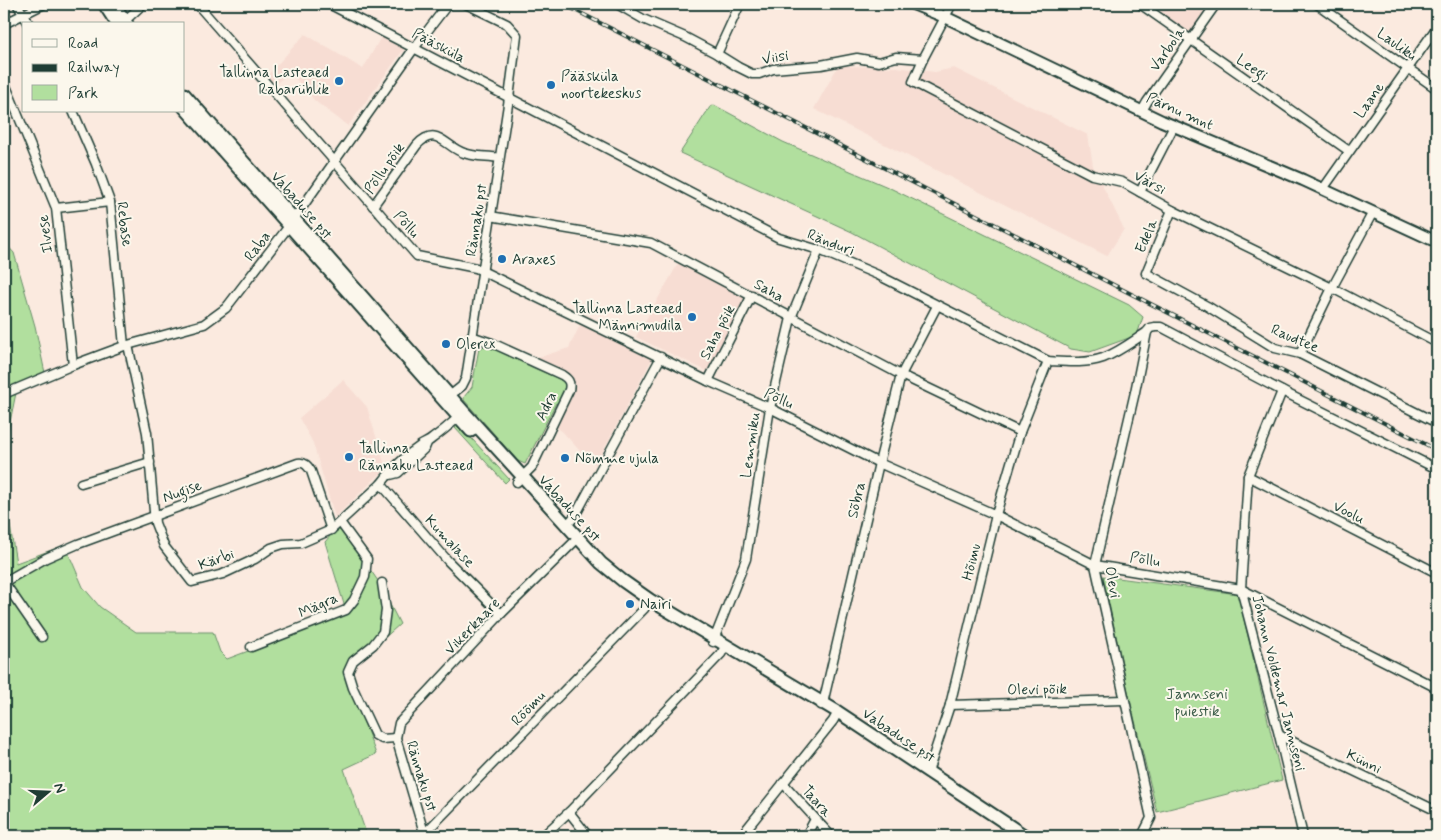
<svg xmlns="http://www.w3.org/2000/svg" width="1441" height="840" font-family="Mynerve,sans-serif">
	<style>
		.built { fill: #f7ddd3 }
		.green { fill: #b1df9e; stroke: #688e69 }
		.lines { fill: none; stroke-linecap: round; stroke-linejoin: round }
		.minor-casing { stroke: #1f3d34; stroke-width: 11 }
		.major-casing { stroke: #1f3d34; stroke-width: 14 }
		.highway-casing { stroke: #1f3d34; stroke-width: 15 }
		.minor { stroke: #fbf7ec; stroke-width: 8 }
		.major { stroke: #fbf7ec; stroke-width: 10 }
		.highway { stroke: #fbf7ec; stroke-width: 11 }
		.rail-casing { stroke: #1f3d34; stroke-width: 4 }
		.rail { stroke: #fbf7ec; stroke-width: 2; stroke-dasharray: 5.5; stroke-linecap: butt }
		.poi-dot { fill: #1f6fb2; stroke: #fbf7ec; stroke-width: 2 }
		.labels { text-anchor: middle; stroke-width: 4; stroke-linejoin: round; paint-order: stroke }
		.street-label { font-size: 15px; fill: #1f3d34; stroke: #fbf7ec }
		.poi-label { font-size: 15px; fill: #1f3d34; stroke: #fbf7ec; text-anchor: start }
		.park-label { font-size: 15px; fill: #3c5d49; stroke: #fbf7ec }
	</style>
	<rect width="100%" height="100%" fill="#fbeadf"/>
	<filter id="ink" filterUnits="userSpaceOnUse"><feTurbulence type="fractalNoise" baseFrequency=".02" numOctaves="2"/><feDisplacementMap in="SourceGraphic" scale="10" xChannelSelector="R" yChannelSelector="G"/><feConvolveMatrix kernelMatrix="1 2 1 2 8 2 1 2 1" color-interpolation-filters="sRGB"/></filter>
	<g filter="url(#ink)">
		<!-- built -->
		<g class="built">
			<path d="M1145 4H1210L1188 35Z"/>
			<path d="M305 34 363 69 381 37 404 49 348 126 315 101 290 72 273 86 266 77Z"/>
			<path d="M838 66 896 67 935 72 954 68 1088 135 1093 166 1124 229 1107 256 814 109Z"/>
			<path d="M679 262 747 297 709 372 636 337Z"/>
			<path d="M581 323 653 357 596 464 587 459 562 431 549 423 526 464 472 403 482 345 529 367 533 359 569 348Z"/>
			<path d="M343 380 367 407 387 472 384 471 378 476 335 517 313 443 299 418Z"/>
		</g>
		<!-- green -->
		<g class="green">
			<path d="M714 105 783 142 890 188 1129 305 1143 317 1137 335 1090 352 1071 349 852 232 680 153 710 107Z"/>
			<path d="M4 242 14 253 35 326 45 373 4 390Z"/>
			<path d="M489 345 527 365 566 382 568 388 560 405 556 403 525 464 518 461 464 400V397L472 387 479 348Z"/>
			<path d="M16 393 4 451V398Z"/>
			<path d="M458 425 460 426 509 479 505 483 455 428Z"/>
			<path d="M4 488 16 563 65 545 83 587 100 607 136 632H213L220 652 227 659 347 614 325 542 335 530H343L378 581 400 624 345 673 376 754 344 769 367 836H4Z"/>
			<path d="M1103 576 1238 594 1282 780 1157 812 1129 696Z"/>
		</g>
		<g class="lines">
			<defs>
				<g id="minor">
					<path d="M17 4 29 24"/>
					<path d="M197 4 417 256 476 268 708 381 770 408 879 463 996 515 1095 565 1241 589 1437 688"/>
					<path d="M329 4 779 238 819 250 878 275 1048 361C1067 362 1085 364 1103 358 1119 352 1133 341 1147 332L1150 328 1155 327H1161L1282 391 1437 469"/>
					<path d="M617 4 643 19 685 37 717 54 738 67 752 74H759L773 69 821 65 857 58 879 62 896 57 923 59"/>
					<path d="M952 4 923 59 913 82 1092 175 1122 182 1172 210 1332 288 1437 343"/>
					<path d="M1140 4 1349 151"/>
					<path d="M1317 4 1437 89"/>
					<path d="M121 22 129 17 143 4"/>
					<path d="M4 24 44 4"/>
					<path d="M717 54 740 4"/>
					<path d="M4 81 56 208 73 365"/>
					<path d="M73 111 96 164 110 202 124 346"/>
					<path d="M1142 111 1147 102 1216 4"/>
					<path d="M1323 189 1437 27"/>
					<path d="M1140 192 1174 126"/>
					<path d="M373 206 417 145C437 124 445 147 464 153 475 157 488 156 499 158"/>
					<path d="M56 208 110 202"/>
					<path d="M1172 210 1146 273 1207 306 1275 348 1300 354 1437 423"/>
					<path d="M490 216 651 243 901 375 1020 432"/>
					<path d="M471 336 492 343 562 375C568 379 571 382 569 390L532 467 517 482"/>
					<path d="M128 345 147 433 155 523 164 546 192 582 223 574 255 559 271 548 283 544 301 543 331 530 381 484C391 470 405 456 420 446 424 443 429 442 433 438 443 431 452 423 461 415"/>
					<path d="M1300 354 1332 288 1373 212"/>
					<path d="M708 381 752 295"/>
					<path d="M1282 391 1248 476 1241 589 1279 735 1303 836"/>
					<path d="M4 394 73 365 124 346 204 324 226 308 289 226 415 47 448 4"/>
					<path d="M447 398 462 386 466 378 509 98 517 35 507 24 466 4"/>
					<path d="M390 475 398 473 425 448 427 443"/>
					<path d="M1248 476 1437 573"/>
					<path d="M81 483 150 462"/>
					<path d="M381 484 448 561 501 614"/>
					<path d="M566 526 575 516 661 357"/>
					<path d="M4 582 46 558 78 544 298 463C305 462 308 466 311 471L331 530"/>
					<path d="M4 582 42 637"/>
					<path d="M382 583 386 610 383 632 373 645 353 661 348 672 353 688 375 735 382 739 396 738"/>
					<path d="M713 642 746 559 770 408 791 318 819 250"/>
					<path d="M251 647 346 610 354 600 365 577 367 559 340 522"/>
					<path d="M821 705 824 699 879 463 901 375 937 306"/>
					<path d="M950 705 1124 700"/>
					<path d="M1279 735 1437 811"/>
					<path d="M928 772 950 705 996 515 1005 483 1020 432 1048 361"/>
					<path d="M783 783 831 836"/>
					<path d="M569 812 588 836"/>
					<path d="M425 833 644 609 650 600"/>
					<path d="M425 836 396 738 399 723 501 614 578 538"/>
					<path d="M543 836 569 812 721 654 726 645"/>
					<path d="M741 836 833 721 838 712"/>
					<path d="M806 836 815 819"/>
					<path d="M1142 836 1151 818 1095 565 1135 392 1147 332"/>
				</g>
				<path id="major" d="M913 4 945 17 1162 121 1303 180 1437 242"/>
				<g id="highway">
					<path d="M104 4 117 24"/>
					<path d="M114 4 127 24"/>
					<path d="M184 94 464 412 601 563 623 581 650 600 838 712 1025 836"/>
					<path d="M184 107 471 431"/>
				</g>
			</defs>
			<!-- minor casing -->
			<use href="#minor" class="minor-casing"/>
			<!-- major casing -->
			<use href="#major" class="major-casing"/>
			<!-- highway casing -->
			<use href="#highway" class="highway-casing"/>
			<!-- minor -->
			<use href="#minor" class="minor"/>
			<!-- major -->
			<use href="#major" class="major"/>
			<!-- highway -->
			<use href="#highway" class="highway"/>
			<defs>
				<path id="rail" d="M563 4 1437 450"/>
			</defs>
			<!-- rail casing -->
			<use href="#rail" class="rail-casing"/>
			<!-- rail -->
			<use href="#rail" class="rail"/>
		</g>
	</g>
	<!-- markers -->
	<g class="poi-dot">
		<circle cx="339" cy="81" r="5"/>
		<circle cx="551" cy="85" r="5"/>
		<circle cx="502" cy="259" r="5"/>
		<circle cx="692" cy="317" r="5"/>
		<circle cx="446" cy="344" r="5"/>
		<circle cx="349" cy="457" r="5"/>
		<circle cx="565" cy="458" r="5"/>
		<circle cx="630" cy="604" r="5"/>
	</g>
	<g class="labels">
		<!-- street labels -->
		<g class="street-label">
			<text transform="translate(1397 44) rotate(35)" y="5">Lauliku</text>
			<text transform="translate(439 45) rotate(28)" y="5">Pääsküla</text>
			<text transform="translate(1167 49) rotate(-55)" y="5">Varbola</text>
			<text transform="translate(775 57) rotate(-10)" y="5">Viisi</text>
			<text transform="translate(1252 67) rotate(35)" y="5">Leegi</text>
			<text transform="translate(1369 100) rotate(-55)" y="5">Laane</text>
			<text transform="translate(1180 111) rotate(24)" y="5">Pärnu mnt</text>
			<text transform="translate(384 168) rotate(-55)" y="5">Põllu põik</text>
			<text transform="translate(1150 182) rotate(29)" y="5">Värsi</text>
			<text transform="translate(302 205) rotate(49)" y="5">Vabaduse pst</text>
			<text transform="translate(476 220) rotate(-81)" y="5">Rännaku pst</text>
			<text transform="translate(125 224) rotate(83)" y="5">Rebase</text>
			<text transform="translate(407 224) rotate(48)" y="5">Põllu</text>
			<text transform="translate(45 234) rotate(-97)" y="5">Ilvese</text>
			<text transform="translate(1146 236) rotate(-67)" y="5">Edela</text>
			<text transform="translate(831 242) rotate(21)" y="5">Ränduri</text>
			<text transform="translate(257 246) rotate(-53)" y="5">Raba</text>
			<text transform="translate(769 290) rotate(29)" y="5">Saha</text>
			<text transform="translate(717 332) rotate(-63)" y="5">Saha põik</text>
			<text transform="translate(1295 338) rotate(23)" y="5">Raudtee</text>
			<text transform="translate(779 398) rotate(25)" y="5">Põllu</text>
			<text transform="translate(546 406) rotate(-64)" y="5">Adra</text>
			<text transform="translate(750 445) rotate(-82)" y="5">Lemmiku</text>
			<text transform="translate(182 491) rotate(-20)" y="5">Nugise</text>
			<text transform="translate(856 500) rotate(-77)" y="5">Sõbra</text>
			<text transform="translate(570 508) rotate(48)" y="5">Vabaduse pst</text>
			<text transform="translate(1349 512) rotate(27)" y="5">Voolu</text>
			<text transform="translate(450 541) rotate(47)" y="5">Kumalase</text>
			<text transform="translate(216 559) rotate(-20)" y="5">Kärbi</text>
			<text transform="translate(1145 559) rotate(9)" y="5">Põllu</text>
			<text transform="translate(971 562) rotate(-76)" y="5">Hõimu</text>
			<text transform="translate(1113 582) rotate(80)" y="5">Olevi</text>
			<text transform="translate(318 605) rotate(-24)" y="5">Mägra</text>
			<text transform="translate(472 626) rotate(-46)" y="5">Vikerkaare</text>
			<text transform="translate(1279 683) rotate(76)" y="5">Johann Voldemar Jannseni</text>
			<text transform="translate(1037 689) rotate(-1)" y="5">Olevi põik</text>
			<text transform="translate(528 708) rotate(-46)" y="5">Rõõmu</text>
			<text transform="translate(899 735) rotate(34)" y="5">Vabaduse pst</text>
			<text transform="translate(1364 761) rotate(26)" y="5">Künni</text>
			<text transform="translate(422 776) rotate(73)" y="5">Rännaku pst</text>
			<text transform="translate(817 801) rotate(49)" y="5">Taara</text>
		</g>
		<!-- poi labels -->
		<g class="poi-label">
			<text x="329" y="77" text-anchor="end">Tallinna Lasteaed<tspan x="329" dy="17">Rabarüblik</tspan></text>
			<text x="561" y="81">Pääsküla<tspan x="561" dy="17">noortekeskus</tspan></text>
			<text x="512" y="264">Araxes</text>
			<text x="682" y="313" text-anchor="end">Tallinna Lasteaed<tspan x="682" dy="17">Männimudila</tspan></text>
			<text x="456" y="349">Olerex</text>
			<text x="359" y="453">Tallinna<tspan x="359" dy="17">Rännaku Lasteaed</tspan></text>
			<text x="575" y="463">Nõmme ujula</text>
			<text x="640" y="609">Nairi</text>
		</g>
		<!-- park labels -->
		<g class="park-label">
			<text x="1197" y="699">Jannseni<tspan x="1197" dy="17">puiestik</tspan></text>
		</g>
	</g>
	<!-- margin -->
	<rect width="1441" height="840" fill="none" stroke="#fbf7ec" stroke-width="20"/>
	<rect x="10" y="10" width="1421" height="820" fill="none" stroke="#1f3d34" stroke-width="2" filter="url(#ink)"/>
	<!-- legend -->
	<rect x="22" y="22" width="162" height="90" fill="#fbf7ec" stroke="#a3ada2"/>
	<rect x="32" y="39" width="25" height="8" fill="#fbf7ec" stroke="#a3ada2"/>
	<text x="68" y="48" font-size="15" fill="#1f3d34">Road</text>
	<rect x="32" y="64" width="25" height="8" fill="#1f3d34" stroke="#a3ada2"/>
	<text x="68" y="72" font-size="15" fill="#1f3d34">Railway</text>
	<rect x="32" y="85" width="25" height="15" fill="#b1df9e" stroke="#a3ada2"/>
	<text x="68" y="98" font-size="15" fill="#1f3d34">Park</text>
	<!-- north arrow -->
	<g transform="translate(48 792) rotate(71)" stroke="#fbf7ec" stroke-width="4" paint-order="stroke">
	<path d="M0-4L9 19L0 12L-9 19Z" fill="#1f3d34"/>
	<text y="-8" font-size="14" font-weight="bold" text-anchor="middle" fill="#1f3d34">N</text>
	</g>
</svg>
